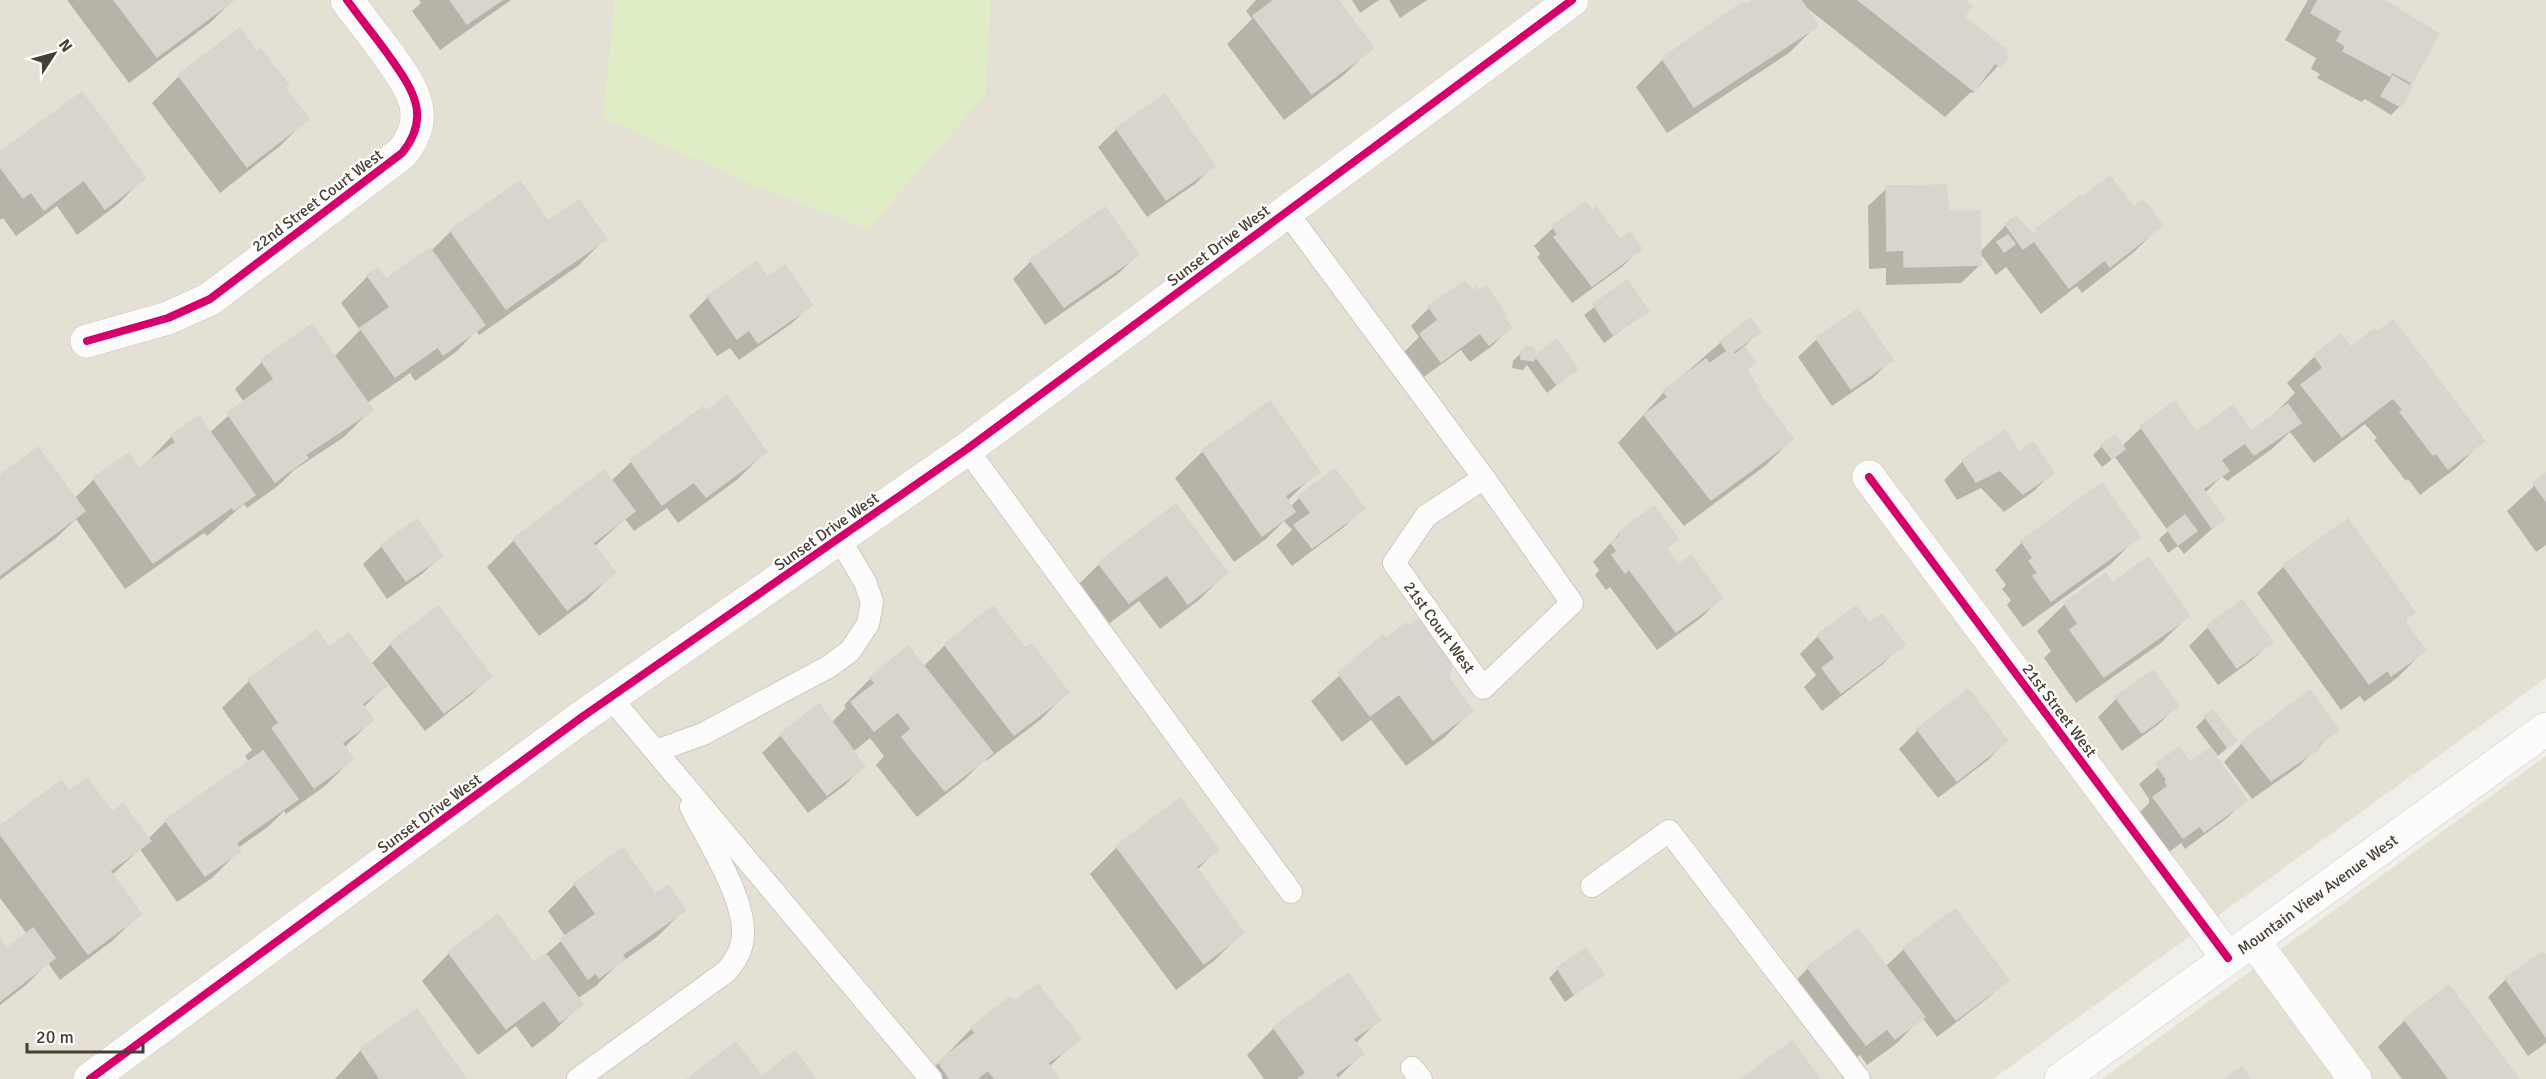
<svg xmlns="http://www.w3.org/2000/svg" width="2546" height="1079" font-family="Signika,sans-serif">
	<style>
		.residential { fill: #e5e0d4 }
		.green { fill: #deedc5 }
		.shadow { fill: #0003 }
		.building { fill: #d8d5cf; stroke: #d8d5ce; stroke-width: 1.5 }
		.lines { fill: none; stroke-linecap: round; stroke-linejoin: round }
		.service-casing { stroke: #cdcac4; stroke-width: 24 }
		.minor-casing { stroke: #cdcac4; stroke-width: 34 }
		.tertiary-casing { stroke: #cdcac4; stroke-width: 34 }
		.service { stroke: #fdfcfc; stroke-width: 22 }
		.minor { stroke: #fdfcfc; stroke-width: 33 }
		.tertiary { stroke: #fdfcfc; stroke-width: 33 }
		.cycleway-casing { stroke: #fff; stroke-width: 11 }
		.cycleway { stroke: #d6006c; stroke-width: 8 }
		.labels { text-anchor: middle; stroke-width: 4.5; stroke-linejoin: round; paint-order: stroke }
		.street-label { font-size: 16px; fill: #473f33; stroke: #fff }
	</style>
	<rect width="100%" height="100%" fill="#f0eee8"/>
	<!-- residential -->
	<g class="residential">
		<path d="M0 0H2546V678L1993 1079H0Z"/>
		<path d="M2546 756V1079H2102Z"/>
	</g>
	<!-- green -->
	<path class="green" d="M615 0H991L985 95 868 229 760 188 603 118Z"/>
	<!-- shadow -->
	<g class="shadow">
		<path d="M67 0H233L211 22 129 83Z"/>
		<path d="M419 0H511L440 50 412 11 421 3Z"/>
		<path d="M1256 0H1336L1372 47 1345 74 1284 120 1227 44 1252 19 1246 11Z"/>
		<path d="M1352 0H1379L1360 13Z"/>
		<path d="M1389 0H1427L1400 18Z"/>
		<path d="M1756 0H1961L1962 17 2007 56 1973 93 1971 92 1945 117 1802 4 1816 26 1789 53 1667 133 1636 87 1663 59Z"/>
		<path d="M2308 0H2380L2411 82 2400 106 2391 115 2365 99 2361 102 2317 78 2320 74 2311 69 2316 58 2285 40Z"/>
		<path d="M239 30 307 119 280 146 220 193 152 103 179 76Z"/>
		<path d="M1117 129 1213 166 1195 184 1147 217 1098 147Z"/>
		<path d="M0 154 144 178 117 205 77 235 57 206 16 236 3 218 0 220Z"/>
		<path d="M1887 188 1947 213 1980 252 2006 225 2032 235 2082 199 2134 209 2161 225 2134 252 2082 293 2077 286 2041 314 2006 267 1996 275 1980 253V265L1961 283 1886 285V268L1869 269 1868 206Z"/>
		<path d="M1586 204 1620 241 1641 248 1622 267 1572 303 1537 257 1540 254 1534 246 1553 228Z"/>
		<path d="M548 223 605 239 578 266 479 335 476 331 456 352 415 381 410 373 367 403 371 410 344 437 294 470 279 485 247 508 244 504 207 536 204 533 125 589 76 519 56 538 0 580 1 476 74 499 94 479 139 471 172 436 209 433 244 402 235 389 262 362 334 357 360 330 341 303 368 276 386 281 430 252 451 231Z"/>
		<path d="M1137 255 1118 274 1045 325 1013 279 1031 261Z"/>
		<path d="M767 279 811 305 792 323 739 360 730 348 717 356 689 316 708 297Z"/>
		<path d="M1627 282 1647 311 1604 343 1584 315Z"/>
		<path d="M1472 292 1501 317 1510 328 1492 346 1470 362 1461 350 1421 379 1403 353 1419 337 1411 326 1429 308Z"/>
		<path d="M1759 332 1743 348 1754 362 1745 371 1753 388 1792 439 1765 466 1684 526 1618 443 1664 392 1721 342Z"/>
		<path d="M1817 339 1891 360 1873 378 1832 406 1798 357Z"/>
		<path d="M2351 349 2483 441 2456 468 2420 495 2408 479 2406 481 2374 440 2377 438 2365 424 2314 463 2290 432 2272 449 2227 481 2222 476 2205 493 2223 519 2184 554 2178 546 2168 553 2159 539 2168 531 2115 457 2102 467 2093 455 2102 446 2121 447 2141 428 2174 404 2195 434 2251 433 2277 415 2275 413 2295 393 2287 383 2315 356Z"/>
		<path d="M1522 352 1536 356 1576 369 1547 393 1527 365 1523 370 1512 368 1513 361Z"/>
		<path d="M703 409 765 452 738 479 678 523 667 508 634 531 625 519 594 547 614 573 587 600 539 636 487 567 514 540 611 481 631 462Z"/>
		<path d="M1203 451 1318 471 1286 502 1290 507 1299 498 1363 508 1344 527 1292 566 1276 545 1292 530 1284 521 1266 539 1234 562 1175 478Z"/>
		<path d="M1963 461 2052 473 2034 491 2004 512 1981 488 1957 500 1944 480Z"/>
		<path d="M2546 475V545L2536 552 2507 511Z"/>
		<path d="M2101 485 2138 536 2111 564 2023 627 2007 605 2011 600 2002 589 2006 585 1995 570 2022 542Z"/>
		<path d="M1619 534 1677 539 1665 550 1678 567 1721 598 1702 617 1657 650 1610 587 1606 590 1595 575 1599 570 1593 562Z"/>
		<path d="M382 546 441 556 422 574 387 599 363 564Z"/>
		<path d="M1099 564 1226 573 1199 600 1160 629 1139 601 1102 629 1072 591Z"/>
		<path d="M2284 566 2413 612 2404 622 2424 651 2397 678 2364 702 2360 696 2341 710 2257 593Z"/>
		<path d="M2105 575 2112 585 2188 616 2161 643 2076 703 2044 658 2051 651 2037 631 2065 604Z"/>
		<path d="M438 608 490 676 472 694 425 731 372 663 391 644Z"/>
		<path d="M1869 625 1903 644 1884 663 1822 711 1804 687 1816 675 1800 654 1818 636Z"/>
		<path d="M2208 627 2271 642 2252 660 2218 685 2189 646Z"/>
		<path d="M316 632 329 649 385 686 363 708 372 720 344 748 352 759 325 786 286 814 284 811 269 826 238 848 239 851 212 878 177 902 140 849 112 875 140 914 112 941 60 980 48 963 26 985 0 1005V942L7 950 27 934 0 898V828L69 793 111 814 148 839 166 821 249 762 245 756 252 750 222 708 249 681Z"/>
		<path d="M1383 637 1447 680 1471 711 1444 738 1406 766 1371 720 1342 742 1311 701Z"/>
		<path d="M945 645 1067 693 1040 720 986 761 985 759 964 780 917 817 876 765 884 756 870 738 853 752 863 766 845 785 808 813 762 753 781 735 831 723 846 708 844 705 871 678 908 648 923 667Z"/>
		<path d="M2116 699 2177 706 2159 724 2122 751 2098 717Z"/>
		<path d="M2205 718 2235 741 2218 756 2196 727Z"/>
		<path d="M2337 729 2299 766 2252 799 2224 762 2242 743Z"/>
		<path d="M1918 730 2006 741 1988 760 1938 798 1899 749Z"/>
		<path d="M2179 750 2190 764 2246 799 2227 818 2185 849 2181 843 2164 856 2135 817 2149 803V799L2139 784Z"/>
		<path d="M1117 847 1217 850 1196 871 1242 933 1215 960 1176 990 1090 874Z"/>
		<path d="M575 884 684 910 657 937 616 966 596 986 577 999 581 1004 554 1031 532 1048 516 1026 478 1055 422 981 449 953 498 916 534 964 566 937 548 911Z"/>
		<path d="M1955 911 2007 980 1988 998 1937 1037 1922 1017 1896 1044 1867 1065 1860 1055 1838 1071 1781 996 1808 968 1858 931 1885 967 1904 949Z"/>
		<path d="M2546 959V1043L2528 1056 2488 997 2506 979Z"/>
		<path d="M1558 969 1602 974 1565 1002 1549 978Z"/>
		<path d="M417 1011 464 1079H335L361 1050Z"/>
		<path d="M1379 1020 1355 1044 1362 1054 1337 1079H1264L1247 1055 1274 1028Z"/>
		<path d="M2405 1020 2517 1079H2402L2378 1047Z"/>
		<path d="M972 1028 1079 1038 1049 1067 1058 1079H923Z"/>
	</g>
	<!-- building -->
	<g class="building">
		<path d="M114 0H234L157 57Z"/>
		<path d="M450 0H502L467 24Z"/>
		<path d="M1274 0H1338L1374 48 1312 94 1253 16Z"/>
		<path d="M1753 0H1801L1818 26 1694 107 1662 58 1743 2 1746 5Z"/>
		<path d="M1858 0H1964L1972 6 1964 17 2007 50 2005 53 2009 56 2001 67 1995 63 1974 91Z"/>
		<path d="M2318 0H2384L2439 34 2412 83 2392 72 2390 76 2343 51 2346 46 2337 41 2342 31 2311 13Z"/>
		<path d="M240 28 257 52 261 49 289 85 285 88 309 119 247 167 178 75Z"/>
		<path d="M2393 76 2412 87 2401 107 2381 96Z"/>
		<path d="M82 92 146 178 105 209 84 180 44 210 31 192 23 198 0 167V152Z"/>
		<path d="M1165 94 1215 166 1166 200 1116 128Z"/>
		<path d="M2110 176 2134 207 2143 200 2163 225 2110 267 2105 260 2069 288 2034 241 2023 249 2005 224 2016 216 2033 234 2038 231 2036 229 2081 195 2083 197Z"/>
		<path d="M520 181 548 221 579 200 607 239 506 309 450 230Z"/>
		<path d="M1946 185 1949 211H1980L1981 265 1904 267V250L1887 251 1886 186Z"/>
		<path d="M1586 202 1592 210 1596 207 1620 239 1630 232 1642 249 1592 286 1554 237 1558 235 1552 226Z"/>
		<path d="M1105 207 1139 255 1064 307 1030 260Z"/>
		<path d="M2008 235 2015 244 2004 252 1997 242Z"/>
		<path d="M430 248 485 325 443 355 438 347 395 377 360 328 390 307 367 275 378 268 386 279Z"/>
		<path d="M757 261 767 277 785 265 813 305 758 343 749 330 737 339 707 296Z"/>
		<path d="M1627 280 1649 311 1613 335 1593 304Z"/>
		<path d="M1465 281 1472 290 1476 287 1479 291 1486 286 1506 314 1503 316 1512 328 1489 345 1480 333 1441 362 1420 334 1438 320 1428 306Z"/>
		<path d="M1858 309 1893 360 1851 389 1816 338Z"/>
		<path d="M1750 318 1761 332 1733 352 1735 355 1744 347 1756 362 1746 370 1758 386 1755 388 1794 439 1711 500 1644 415 1668 397 1663 391 1706 359 1709 364 1727 351 1720 341Z"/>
		<path d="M2393 320 2485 441 2448 469 2436 453 2433 455 2400 412 2403 410 2393 398 2342 437 2301 385 2323 368 2314 355 2341 334 2351 347 2374 329 2377 332Z"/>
		<path d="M312 324 373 410 305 455 308 458 275 482 227 413 274 379 261 360Z"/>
		<path d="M1556 339 1578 369 1557 385 1536 357 1533 361 1521 359V351L1526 346H1532L1537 354Z"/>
		<path d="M727 396 767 452 706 497 694 482 662 505 630 460 703 407 706 411Z"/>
		<path d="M1270 401 1320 472 1285 496 1295 512 1262 536 1202 450Z"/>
		<path d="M2175 401 2196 432 2233 405 2251 431 2288 404 2301 423 2254 455 2245 443 2221 460 2229 471 2203 489 2225 519 2212 528 2140 426Z"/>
		<path d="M199 416 255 495 234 510 232 507 153 563 93 478 129 453 139 468 176 442 171 435Z"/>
		<path d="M2005 430 2019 452 2033 442 2054 473 2023 494 2000 470 1976 482 1962 460Z"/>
		<path d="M2115 435 2125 449 2112 459 2101 445Z"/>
		<path d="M38 447 85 511 0 575V482L3 479 0 475Z"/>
		<path d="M1335 469 1365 509 1312 548 1294 525 1311 513 1298 496Z"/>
		<path d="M604 470 635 511 593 543 616 573 567 610 513 539Z"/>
		<path d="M2546 473V501L2533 483Z"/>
		<path d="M2102 483 2140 537 2051 601 2033 576 2038 573 2029 561 2033 558 2021 541Z"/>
		<path d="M1176 504 1228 573 1188 604 1167 575 1129 603 1098 563Z"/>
		<path d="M1654 506 1679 539 1666 548 1678 565 1691 555 1723 598 1676 632 1629 569 1625 573 1612 555 1617 551 1611 543 1620 536 1618 533Z"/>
		<path d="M2185 515 2197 531 2178 545 2167 529Z"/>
		<path d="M417 519 443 556 406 581 381 545Z"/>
		<path d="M2348 519 2415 612 2404 620 2426 651 2391 676 2388 670 2369 684 2283 565Z"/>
		<path d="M2148 557 2190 616 2104 677 2070 630 2078 624 2064 603 2106 573 2112 583Z"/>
		<path d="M2242 600 2273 642 2237 668 2207 626Z"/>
		<path d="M438 606 492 676 444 713 390 643Z"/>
		<path d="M993 606 1025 648 1032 644 1069 693 1014 735 944 644Z"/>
		<path d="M1856 606 1869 623 1882 614 1905 645 1841 693 1822 668 1835 658 1817 635Z"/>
		<path d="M1422 616 1455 650 1449 679 1473 711 1433 740 1399 694 1370 716 1338 673 1383 635 1386 638 1406 623 1408 627Z"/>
		<path d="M317 630 329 647 349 633 387 686 362 704 374 720 342 743 354 759 314 788 272 728 279 723 248 679Z"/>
		<path d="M908 646 993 753 945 791 902 737 911 729 898 712 874 731 851 702 875 683 870 677Z"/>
		<path d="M2153 670 2179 706 2142 733 2115 697Z"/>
		<path d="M1968 689 2008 741 1957 781 1917 729Z"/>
		<path d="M2310 690 2339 730 2318 745 2320 748 2271 781 2241 742Z"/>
		<path d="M819 704 865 766 827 795 780 734Z"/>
		<path d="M2213 710 2237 741 2228 748 2204 716Z"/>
		<path d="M2179 747 2190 762 2210 748 2247 800 2204 832 2200 826 2183 838 2153 797 2168 786 2165 782 2167 780 2156 764Z"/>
		<path d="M263 751 298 799 236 843 241 851 205 876 165 820Z"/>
		<path d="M87 778 112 812 123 803 151 841 110 871 142 914 88 954 0 834V826L62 780 69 791Z"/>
		<path d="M1180 798 1219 850 1196 867 1244 933 1204 964 1116 846Z"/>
		<path d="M623 848 655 894 668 885 686 910 622 955 625 959 599 978 596 973 588 979 560 939 596 914 574 883Z"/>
		<path d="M1955 909 2009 980 1956 1020 1903 948Z"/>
		<path d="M498 914 534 962 546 954 583 1004 560 1022 544 1000 506 1029 448 952Z"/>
		<path d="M33 928 55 958 0 1001V939L7 948Z"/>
		<path d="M1858 929 1925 1017 1895 1039 1887 1029 1866 1045 1807 967Z"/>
		<path d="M1586 948 1604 975 1574 994 1557 968Z"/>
		<path d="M2543 952 2546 956V1037L2505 978Z"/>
		<path d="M1348 973 1381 1020 1353 1039 1364 1054 1335 1074 1338 1079H1298L1306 1073 1273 1027Z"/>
		<path d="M1038 984 1081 1039 1048 1063 1060 1079H995L988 1070 977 1079H950L938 1062 975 1033 971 1027 1010 997 1014 1002Z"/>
		<path d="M2449 985 2519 1079H2449L2404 1019Z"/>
		<path d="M417 1009 466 1079H380L360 1049Z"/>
		<path d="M1792 1041 1820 1079H1741Z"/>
		<path d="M736 1042 762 1076 795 1051 816 1079H687Z"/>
		<path d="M2242 1067 2250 1079H2225Z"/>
	</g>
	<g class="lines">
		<defs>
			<g id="service">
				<path d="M1286 211 1484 478"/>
				<path d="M967 449 1291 892"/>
				<path d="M1484 478 1572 603 1483 688 1394 563 1426 516Z"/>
				<path d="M610 697 931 1079"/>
				<path d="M656 751 703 734 828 667 850 651 868 624 872 602 865 582 839 538"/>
				<path d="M1592 886 1669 831 1859 1079"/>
				<path d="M1412 1068 1421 1079"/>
				<path d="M578 1079 727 971C733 963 740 954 742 943 751 907 707 839 691 807"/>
			</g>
			<g id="minor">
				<path d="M87 341 168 318 210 299 402 153C433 115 411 87 387 53 374 35 360 18 347 0"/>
				<path d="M1869 477 2228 958"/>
				<path d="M2253 940 2355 1079"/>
			</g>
			<g id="tertiary">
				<path d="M90 1079 582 717 967 449 1572 0"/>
				<path id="s1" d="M2061 1079 2546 729"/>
			</g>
		</defs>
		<!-- service casing -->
		<use href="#service" class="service-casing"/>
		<!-- minor casing -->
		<use href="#minor" class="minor-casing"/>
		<!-- tertiary casing -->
		<use href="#tertiary" class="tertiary-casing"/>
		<!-- service -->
		<use href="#service" class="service"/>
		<!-- minor -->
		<use href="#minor" class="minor"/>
		<!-- tertiary -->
		<use href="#tertiary" class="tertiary"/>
		<defs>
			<g id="cycleway">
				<path d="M87 341 168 318 210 299 402 153C433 115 411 87 387 53 374 35 360 18 347 0"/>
				<path d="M1869 477 2228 958"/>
				<path d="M90 1079 582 717 967 449 1572 0"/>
			</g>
		</defs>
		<!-- cycleway casing -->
		<use href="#cycleway" class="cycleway-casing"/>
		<!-- cycleway -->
		<use href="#cycleway" class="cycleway"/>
	</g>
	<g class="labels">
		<!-- street labels -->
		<g class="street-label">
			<text transform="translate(317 200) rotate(-37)" y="6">22nd Street Court West</text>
			<text transform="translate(1218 245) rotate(-37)" y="6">Sunset Drive West</text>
			<text transform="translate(826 531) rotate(-35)" y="6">Sunset Drive West</text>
			<text transform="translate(1440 627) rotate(54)" y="6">21st Court West</text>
			<text transform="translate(2060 710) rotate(53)" y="6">21st Street West</text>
			<text transform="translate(429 813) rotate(-36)" y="6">Sunset Drive West</text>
			<text dy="6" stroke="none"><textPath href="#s1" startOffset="316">Mountain View Avenue West</textPath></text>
		</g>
	</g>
	<!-- north arrow -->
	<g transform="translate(54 54) rotate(54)" stroke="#ffffff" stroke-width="4.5" paint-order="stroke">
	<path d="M0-4.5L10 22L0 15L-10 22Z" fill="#473f33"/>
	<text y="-9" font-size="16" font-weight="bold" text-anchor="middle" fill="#473f33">N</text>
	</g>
	<!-- scale -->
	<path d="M27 1043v9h116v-9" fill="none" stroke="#473f33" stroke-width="3"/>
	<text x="36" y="1043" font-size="18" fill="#473f33" stroke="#ffffff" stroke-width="4.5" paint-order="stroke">20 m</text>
</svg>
